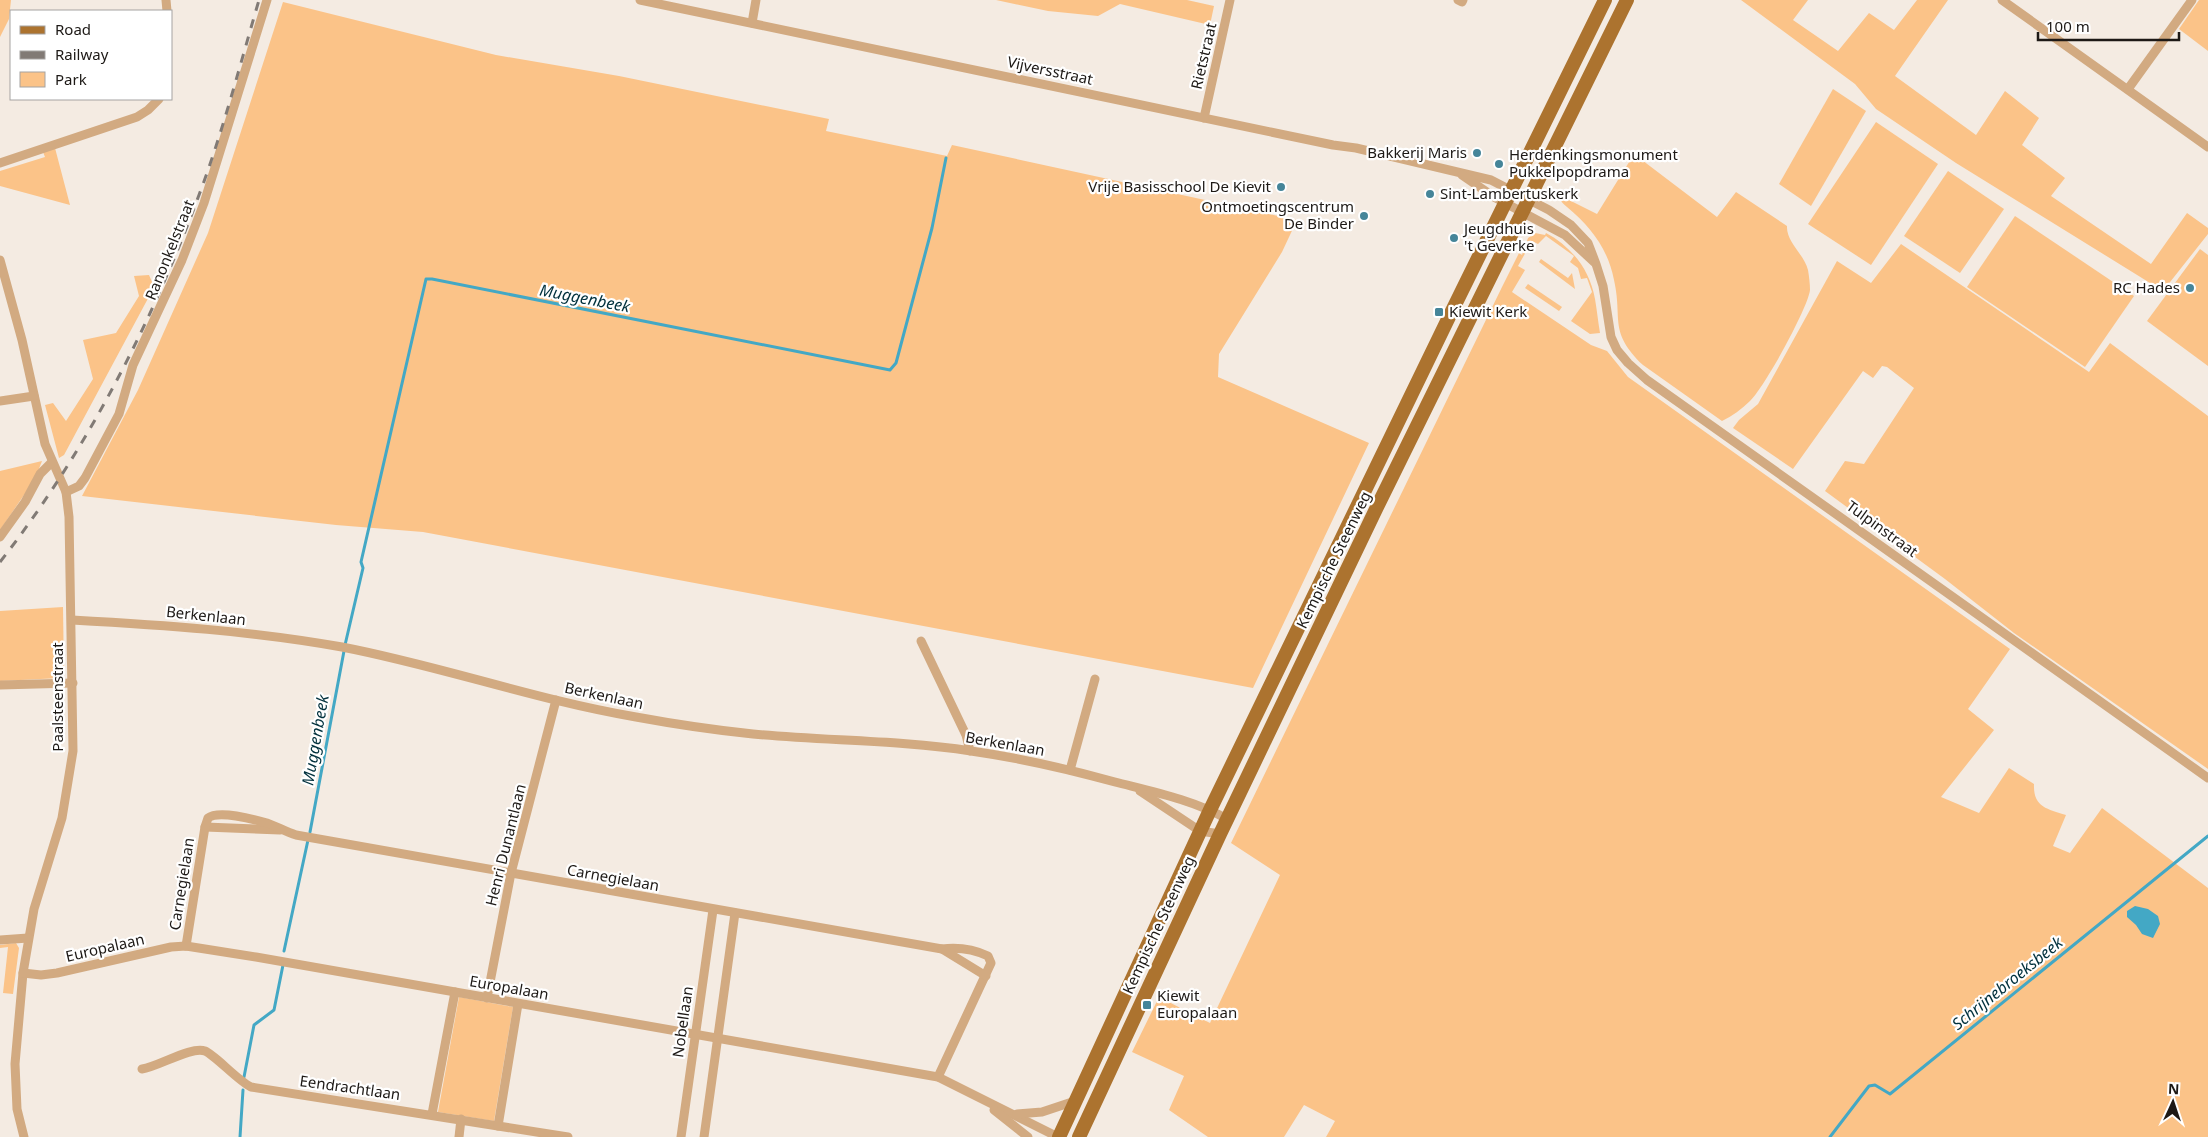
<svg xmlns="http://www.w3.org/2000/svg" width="2208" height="1137" font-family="'Noto Sans',sans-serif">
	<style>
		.green { fill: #fbc388 }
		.water { fill: #43a8c5 }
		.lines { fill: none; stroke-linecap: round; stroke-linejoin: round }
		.stream { stroke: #43a8c5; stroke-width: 3 }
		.minor { stroke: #d2aa81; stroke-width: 9 }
		.primary { stroke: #ac732f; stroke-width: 14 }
		.rail { stroke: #817a75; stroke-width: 3; stroke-dasharray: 9 9; stroke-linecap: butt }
		.poi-dot { fill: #458599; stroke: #fff; stroke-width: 2 }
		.labels { text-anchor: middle; stroke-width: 4.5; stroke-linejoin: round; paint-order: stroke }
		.street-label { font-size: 15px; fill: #1d1916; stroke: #fff }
		.poi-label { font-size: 15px; fill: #1d1916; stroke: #fff; text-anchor: start }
		.water-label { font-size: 16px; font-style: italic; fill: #00303c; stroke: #fff }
	</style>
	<rect width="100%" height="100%" fill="#f4ebe2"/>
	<!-- green -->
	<g class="green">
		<path d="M0 0H11L9 19 0 37Z"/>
		<path d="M996 0H1187L1214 6 1210 25 1120 4 1098 16 1048 11Z"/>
		<path d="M1741 0H1808L1793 20 1838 51 1869 13 1894 30 1917 0H1948L1895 76 1976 135 2005 91 2039 118 2022 145 2065 178 2051 196 2151 264 2187 213 2208 228V234L2163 291 1956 163 1876 109 1855 84Z"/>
		<path d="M2199 0H2208V51L2179 29Z"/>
		<path d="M283 2 496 55 619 76 829 119 826 131 947 156 952 145 1297 220 1282 252 1219 354 1218 377 1369 443 1253 688 423 532 336 525 82 496 138 390 208 233Z"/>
		<path d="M1833 89 1866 111 1811 206 1779 184Z"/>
		<path d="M1876 122 1938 164 1871 265 1808 224Z"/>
		<path d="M55 148 70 205 0 186V171L45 157 43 152Z"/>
		<path d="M1634 154 1717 217 1736 192 1787 226C1786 242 1804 254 1808 270 1809 276 1810 284 1810 290 1808 308 1764 388 1750 401 1742 409 1732 416 1722 421L1643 365C1608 331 1623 320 1614 280 1608 249 1591 227 1567 207 1562 203 1561 200 1557 198L1559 195 1597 214Z"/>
		<path d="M1948 171 2004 209 1960 273 1904 236Z"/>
		<path d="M2015 216 2134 296 2085 367 1967 287Z"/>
		<path d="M1535 233 1545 235 1546 233C1572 247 1590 270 1595 299 1597 310 1598 322 1600 333L1590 334 1571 321 1592 292 1587 278 1581 279 1578 268 1570 262 1574 256 1546 236 1538 244 1532 241 1518 266 1525 270 1512 292 1591 345 1607 351 1628 377 2010 649 1968 709 1994 730 1941 797 1979 813 2009 768 2034 784C2033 807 2047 809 2066 815L2053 846 2070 853 2102 808 2208 888V1137H1326L1335 1121 1304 1105 1284 1137H1208L1169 1110 1184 1076 1132 1052 1159 997 1210 1023 1280 875 1231 843 1502 287 1519 253 1522 255 1528 238Z"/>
		<path d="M1901 244 2089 372 2110 343 2208 416V769L2014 633 1945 579 1825 491 1845 461 1864 464 1914 388 1887 367 1882 366 1873 378 1863 371 1793 469 1733 428 1739 420 1758 404 1837 261 1871 283Z"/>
		<path d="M2200 249 2208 255V366L2147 321Z"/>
		<path d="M1541 259 1568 278 1572 273 1575 289 1539 262Z"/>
		<path d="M149 275 152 282V291L64 455 59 458 45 405 53 403 66 421 93 379 83 340 116 333 139 296 134 276Z"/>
		<path d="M1528 284 1562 307 1559 311 1525 288Z"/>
		<path d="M42 461 35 479 0 530V471Z"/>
		<path d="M63 607 64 676 61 678 0 681V611Z"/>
		<path d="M16 943 19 948 13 994 3 993 8 947 0 948V945Z"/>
		<path d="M459 997 513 1007 494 1121 438 1112Z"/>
	</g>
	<!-- water -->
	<path class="water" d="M2135 906 2148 909 2158 916 2160 924 2153 938 2142 934 2136 925 2127 917V911Z"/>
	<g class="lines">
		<!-- stream -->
		<g class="stream">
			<path d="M345 645 363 568 361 562 426 279H432L890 370 896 363 932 228 946 158"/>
			<path d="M310 832 344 651"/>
			<path d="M284 951 308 840"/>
			<path d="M244 1077 254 1025 274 1010 283 965"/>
			<path d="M240 1137 243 1090"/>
			<path d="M1830 1137 1869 1086 1875 1085 1890 1094 2208 836"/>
		</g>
		<!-- minor -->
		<g class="minor">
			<path d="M166 0 167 11"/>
			<path d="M640 0 1333 145 1356 148 1491 180 1549 210 1571 225 1588 243 1596 264 1603 286 1611 337 1617 350 1628 363 1647 380 2208 778"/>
			<path d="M1458 0 1462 2 1463 0"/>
			<path d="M2002 0 2208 147"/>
			<path d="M752 23 756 0"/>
			<path d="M2128 89 2192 0"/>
			<path d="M1204 118 1230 0"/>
			<path d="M0 163 137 117 148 110 159 99"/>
			<path d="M1462 175 1494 197 1565 235 1594 262"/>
			<path d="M0 260 22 340 45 444 66 492 69 517 73 751 62 818 34 909 23 973 15 1064 17 1109 24 1137"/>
			<path d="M0 401 34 396"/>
			<path d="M66 492 79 486 85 478 119 414 133 365 182 260 204 203 267 0"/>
			<path d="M0 537 25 502 40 474 52 462"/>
			<path d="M72 620C162 625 253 631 342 647 441 666 536 700 636 717 674 724 714 730 753 734 825 741 899 740 971 751 1020 758 1068 769 1115 782 1154 792 1193 800 1227 819"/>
			<path d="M921 641 966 735 970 751"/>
			<path d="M0 685 73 683"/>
			<path d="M1070 770 1095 679"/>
			<path d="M1140 791 1200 831 1220 834"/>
			<path d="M205 827 280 830"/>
			<path d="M0 940 28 938"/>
			<path d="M186 946 205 827 208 818C218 810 253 819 267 823 276 826 286 832 296 835L942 949C958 947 973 949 988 956L991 963 938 1077"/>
			<path d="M942 949 986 976"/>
			<path d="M23 973 41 975 57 973 171 947 186 946 256 957 938 1077 1058 1137"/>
			<path d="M487 998 511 873 556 700"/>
			<path d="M142 1069C158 1067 191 1046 205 1051 215 1055 237 1080 251 1087L568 1137"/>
			<path d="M994 1110 1028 1137"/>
			<path d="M432 1114 455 992"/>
			<path d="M1017 1114 1042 1112 1075 1101"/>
			<path d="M498 1126 518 1004"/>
			<path d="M459 1137 461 1119"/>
			<path d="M681 1137 713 910"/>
			<path d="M704 1137 735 913"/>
		</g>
		<!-- primary -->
		<g class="primary">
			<path d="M1059 1137 1210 810 1449 317 1605 0"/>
			<path d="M1079 1137 1220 834 1377 507 1627 0"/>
		</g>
		<!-- rail -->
		<path class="rail" d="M0 562C86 452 151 325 199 195 223 131 240 65 259 0"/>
	</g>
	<!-- markers -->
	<g class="poi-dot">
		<circle cx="1477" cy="153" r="5"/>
		<circle cx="1499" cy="164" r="5"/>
		<circle cx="1281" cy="187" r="5"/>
		<circle cx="1430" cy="194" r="5"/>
		<circle cx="1364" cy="216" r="5"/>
		<circle cx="1454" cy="238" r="5"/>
		<circle cx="2190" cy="288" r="5"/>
		<rect x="1434" y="307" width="10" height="10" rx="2.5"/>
		<rect x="1142" y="1000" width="10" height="10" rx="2.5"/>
	</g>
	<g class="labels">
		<!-- street labels -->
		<g class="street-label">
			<text transform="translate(1204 56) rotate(-77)" y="5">Rietstraat</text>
			<text transform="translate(1050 71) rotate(12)" y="5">Vijversstraat</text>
			<text transform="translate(170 250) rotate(-68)" y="5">Ranonkelstraat</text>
			<text transform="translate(1882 529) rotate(36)" y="5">Tulpinstraat</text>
			<text transform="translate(1334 560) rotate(-64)" y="5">Kempische Steenweg</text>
			<text transform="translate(206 616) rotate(6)" y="5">Berkenlaan</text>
			<text transform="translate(604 696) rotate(12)" y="5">Berkenlaan</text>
			<text transform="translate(58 697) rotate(-90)" y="5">Paalsteenstraat</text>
			<text transform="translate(1005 744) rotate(10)" y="5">Berkenlaan</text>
			<text transform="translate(506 845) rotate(-76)" y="5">Henri Dunantlaan</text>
			<text transform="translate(613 878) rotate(10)" y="5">Carnegielaan</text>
			<text transform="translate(182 884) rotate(-81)" y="5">Carnegielaan</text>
			<text transform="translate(1159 925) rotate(-65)" y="5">Kempische Steenweg</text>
			<text transform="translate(105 948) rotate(-13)" y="5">Europalaan</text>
			<text transform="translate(509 988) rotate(10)" y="5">Europalaan</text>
			<text transform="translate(683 1022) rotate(-82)" y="5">Nobellaan</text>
			<text transform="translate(350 1088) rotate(8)" y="5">Eendrachtlaan</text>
		</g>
		<!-- poi labels -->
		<g class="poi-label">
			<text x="1467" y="158" text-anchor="end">Bakkerij Maris</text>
			<text x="1509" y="160">Herdenkingsmonument<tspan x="1509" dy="17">Pukkelpopdrama</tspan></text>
			<text x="1271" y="192" text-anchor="end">Vrije Basisschool De Kievit</text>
			<text x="1440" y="199">Sint-Lambertuskerk</text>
			<text x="1354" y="212" text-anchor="end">Ontmoetingscentrum<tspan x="1354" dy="17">De Binder</tspan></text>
			<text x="1464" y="234">Jeugdhuis<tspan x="1464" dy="17">'t Geverke</tspan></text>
			<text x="2180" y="293" text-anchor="end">RC Hades</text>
			<text x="1449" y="317">Kiewit Kerk</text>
			<text x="1157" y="1001">Kiewit<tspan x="1157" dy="17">Europalaan</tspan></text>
		</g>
		<!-- water labels -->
		<g class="water-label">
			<text transform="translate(585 298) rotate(11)" y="6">Muggenbeek</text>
			<text transform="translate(315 740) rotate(-80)" y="6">Muggenbeek</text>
			<text transform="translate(2007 983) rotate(-39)" y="6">Schrijnebroeksbeek</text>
		</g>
	</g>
	<!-- legend -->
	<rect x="10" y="10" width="162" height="90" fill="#ffffff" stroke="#a5a3a2"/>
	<rect x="20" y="26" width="25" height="8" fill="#ac732f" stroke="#a5a3a2"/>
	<text x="55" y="35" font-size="15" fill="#1d1916">Road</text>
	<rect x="20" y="51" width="25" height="8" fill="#817a75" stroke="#a5a3a2"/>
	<text x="55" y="60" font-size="15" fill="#1d1916">Railway</text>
	<rect x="20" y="72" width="25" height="15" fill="#fbc388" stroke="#a5a3a2"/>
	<text x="55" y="85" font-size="15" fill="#1d1916">Park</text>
	<!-- north arrow -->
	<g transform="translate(2173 1102) rotate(3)" stroke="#ffffff" stroke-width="4" paint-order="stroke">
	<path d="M0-4L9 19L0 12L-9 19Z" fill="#1d1916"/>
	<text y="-8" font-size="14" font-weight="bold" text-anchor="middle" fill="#1d1916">N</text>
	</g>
	<!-- scale -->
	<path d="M2038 32v8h141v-8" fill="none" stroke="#1d1916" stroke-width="2.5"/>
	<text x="2046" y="32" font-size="15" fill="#1d1916" stroke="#ffffff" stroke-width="4" paint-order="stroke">100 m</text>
</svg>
